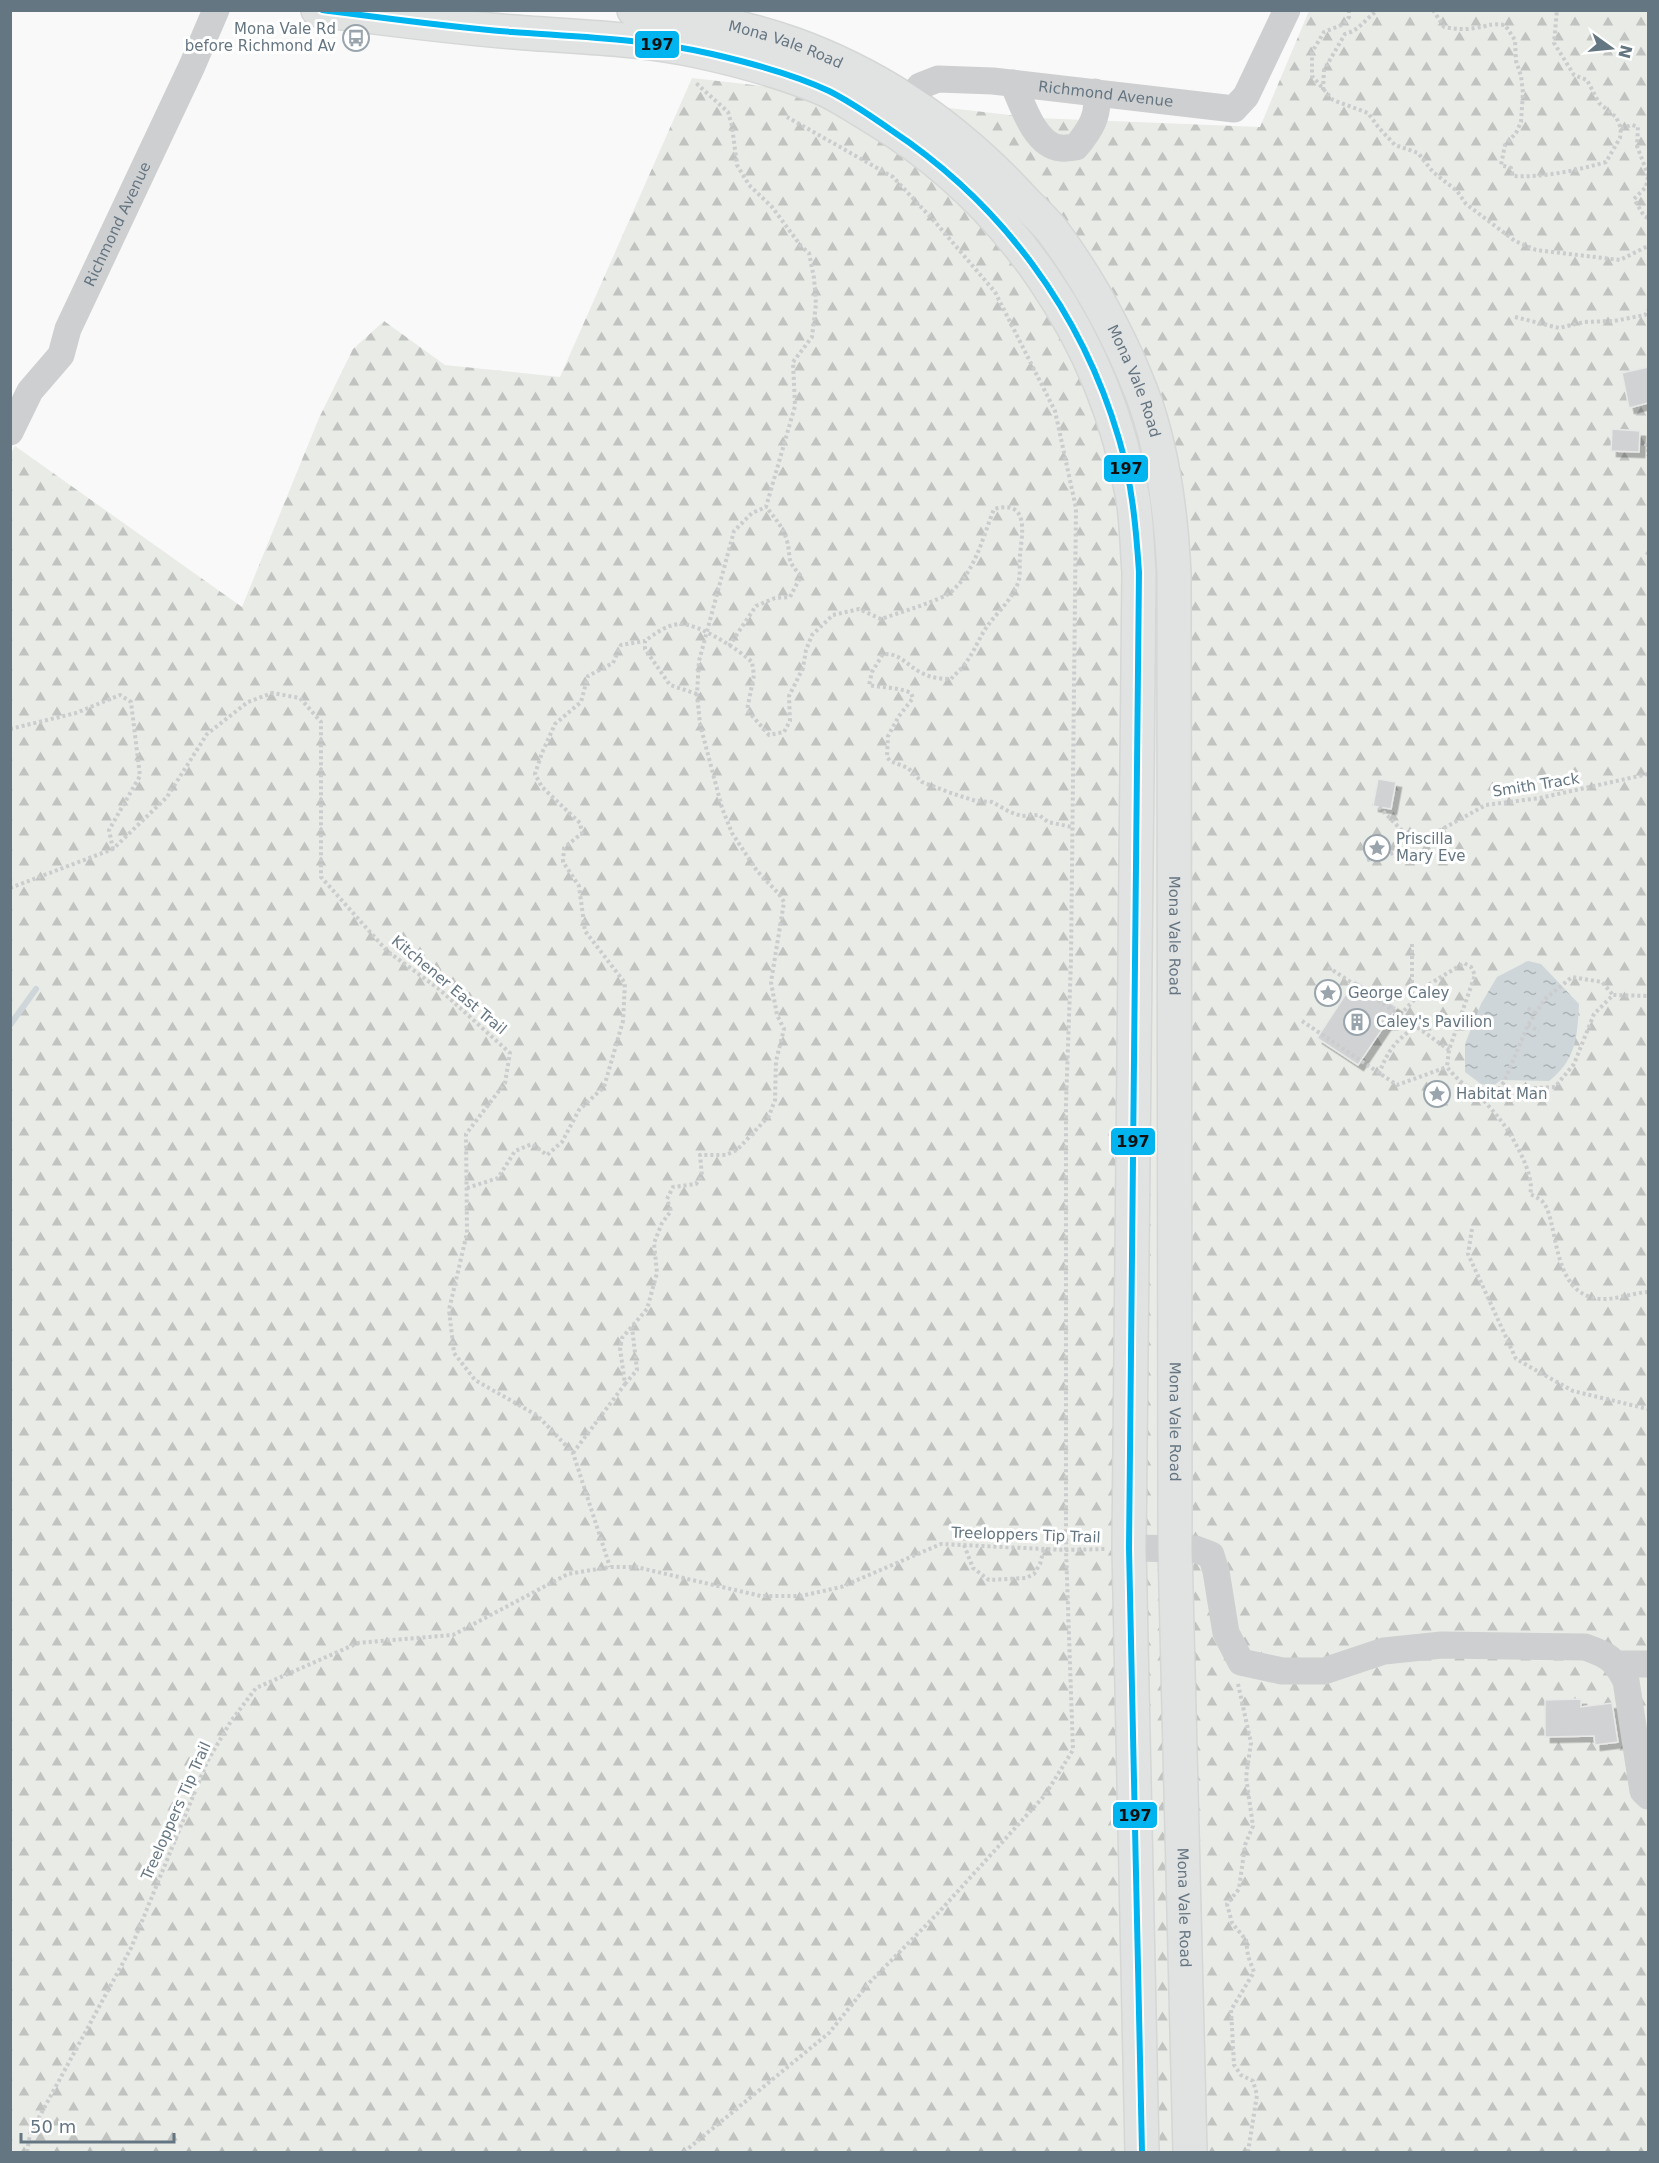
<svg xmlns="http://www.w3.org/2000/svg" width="1659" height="2163" font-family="'DejaVu Sans',sans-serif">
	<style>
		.forest { fill: url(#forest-firs) }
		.water { fill: url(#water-ripples) }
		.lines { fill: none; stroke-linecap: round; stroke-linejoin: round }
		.stream { stroke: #ced6d9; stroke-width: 6 }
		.building { fill: #d0d2d3; stroke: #e8e8e8; stroke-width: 1.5; filter: url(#shadow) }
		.highway-casing { stroke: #d5d6d6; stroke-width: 36 }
		.path { stroke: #cbcccd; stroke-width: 4; stroke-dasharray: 3 3; stroke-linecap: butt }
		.minor { stroke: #cecfd0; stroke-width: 27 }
		.highway { stroke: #e1e2e2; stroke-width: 33 }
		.bus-1-casing { stroke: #fff; stroke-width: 10 }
		.bus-1 { stroke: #00b5ef; stroke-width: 6 }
		.labels { text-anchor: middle; stroke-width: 6; stroke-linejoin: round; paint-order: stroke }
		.poi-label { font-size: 15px; fill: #657683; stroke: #fff; text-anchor: start }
		.street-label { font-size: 15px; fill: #657683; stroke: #fff }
		.line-badge { stroke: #fff; stroke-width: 2 }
		.pale-badge-label { font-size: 16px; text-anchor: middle; font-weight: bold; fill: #111 }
	</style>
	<defs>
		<pattern id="forest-firs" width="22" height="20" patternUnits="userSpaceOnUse" patternTransform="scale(1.5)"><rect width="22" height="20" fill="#e8ebe6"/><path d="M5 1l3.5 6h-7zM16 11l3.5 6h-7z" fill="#c0c3c0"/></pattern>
		<pattern id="water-ripples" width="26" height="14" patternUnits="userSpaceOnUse" patternTransform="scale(1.5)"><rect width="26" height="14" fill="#ced6d9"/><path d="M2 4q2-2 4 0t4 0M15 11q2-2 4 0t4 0" fill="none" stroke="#abb2b5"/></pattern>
		<filter id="shadow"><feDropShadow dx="5.5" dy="5.5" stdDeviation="0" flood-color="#0004"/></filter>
	</defs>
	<rect width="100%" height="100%" fill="#f9f9f9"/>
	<!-- forest -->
	<path class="forest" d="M1309 11H1648V2152H11L10 455 15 446 242 607 319 418 353 349 384 321 445 365 560 377 692 78 1036 118 1260 127Z"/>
	<!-- water -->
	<path class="water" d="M1528 961 1541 964 1579 1004C1577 1036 1577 1059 1549 1081L1501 1080 1493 1086 1481 1084 1465 1072V1044L1481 1004 1497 977Z"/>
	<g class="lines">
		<!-- stream -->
		<path class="stream" d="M10 1025 36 989"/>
	</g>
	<!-- building -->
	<g class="building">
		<path d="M1648 367V403L1629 408 1622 373Z"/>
		<path d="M1612 429 1640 431 1639 452 1611 451Z"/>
		<path d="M1378 779 1396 782 1391 809 1373 806Z"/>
		<path d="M1355 980 1397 1007 1358 1065 1317 1038Z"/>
		<path d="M1581 1699V1707L1612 1703 1618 1742 1595 1745 1594 1736 1545 1737V1700Z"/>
	</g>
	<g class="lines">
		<defs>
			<g id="highway">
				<path d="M318 10C383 18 448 27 514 32 575 37 638 38 698 51 740 60 783 72 822 88 839 95 855 107 871 116 1009 198 1106 340 1133 499 1137 523 1137 548 1139 572L1129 1548 1142 2152"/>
				<path id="s3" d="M634 10C687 16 742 26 793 44 882 76 960 131 1023 200 1033 211 1045 221 1054 233 1090 282 1119 335 1141 391 1163 448 1171 513 1174 573L1175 1549 1190 2152"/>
			</g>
		</defs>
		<!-- highway casing -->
		<use href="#highway" class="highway-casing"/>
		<!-- path -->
		<g class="path">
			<path d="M1349 10V17L1344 24 1324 32 1312 52V76L1333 100 1368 113 1379 128 1395 145 1418 153 1433 172 1457 191 1466 204 1515 241 1536 250 1620 260 1648 246"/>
			<path d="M1433 10 1444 27C1455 29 1465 30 1475 28 1490 26 1489 23 1505 25L1515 40 1516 61 1521 76 1523 93 1521 122 1516 133 1505 145 1501 165 1511 168 1513 176C1542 178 1579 170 1606 162L1620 138 1621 128 1616 117 1599 103 1587 80 1574 75 1554 43 1557 10"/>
			<path d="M1323 90 1324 70 1345 34C1360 30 1365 19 1378 10"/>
			<path d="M1621 128 1632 125 1638 127 1637 146 1648 175"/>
			<path d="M1648 177 1646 187 1634 199 1644 216 1648 218"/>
			<path d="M1515 317 1559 328 1584 322 1614 321 1645 315 1648 310"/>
			<path d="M1648 445H1646L1648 456"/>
			<path d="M1647 555 1648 552"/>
			<path d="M729 646 756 606 775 598 790 597 801 576C785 558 792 561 787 541 783 527 775 518 766 507"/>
			<path d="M697 694 670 685 645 649V641C654 634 668 624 680 624 699 624 738 649 752 662L754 675 747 710 769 735 784 732 790 721 789 696 803 668 806 650 812 635 833 615 859 609 881 619C895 614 942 600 951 592 976 570 982 539 994 509 1030 499 1022 534 1020 555 1019 564 1021 575 1018 583 1012 599 998 612 988 625 980 636 975 650 967 661 963 668 956 673 951 679 941 679 931 678 922 673 907 666 901 653 883 654L872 672 869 685C883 688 898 687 911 693L913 698 899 716 888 736 887 757 890 761 908 768 922 782 951 793 976 801 992 802 1010 812 1021 816 1039 815 1048 822 1072 827"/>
			<path d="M10 729 76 713 120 695 131 702 140 776 109 830 113 849"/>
			<path d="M1379 807 1415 844"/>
			<path d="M1367 860 1404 850 1486 805 1540 798 1648 774"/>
			<path d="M10 888 113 849 167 797 207 734 248 702 272 693 300 698 321 722V877L387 951 439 989 510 1053 505 1083 466 1134 467 1233 449 1310 454 1353 475 1380 538 1416 573 1453 610 1567"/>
			<path d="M1328 967 1400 1015 1449 1050"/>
			<path d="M1412 1001V943"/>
			<path d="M1528 1008 1536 1014"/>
			<path d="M1400 1015 1428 985 1464 963 1471 967 1475 975 1449 1050 1447 1067C1455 1077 1469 1092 1483 1092 1488 1093 1494 1091 1498 1090L1504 1082 1528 1025 1545 999 1572 977 1602 982 1613 995"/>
			<path d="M1302 1021 1397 1085 1447 1067"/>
			<path d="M1528 1025 1539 1031"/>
			<path d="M1379 1074C1387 1052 1396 1039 1416 1027"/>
			<path d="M1498 1090 1555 1087 1574 1064 1594 1014 1613 995 1648 996"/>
			<path d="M1477 1091C1483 1101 1491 1108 1498 1117 1510 1131 1536 1175 1530 1194 1534 1196 1538 1198 1542 1201 1548 1207 1550 1218 1552 1226 1558 1252 1562 1291 1594 1298 1611 1302 1631 1293 1648 1292"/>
			<path d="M467 1188 498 1178 515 1151 532 1144 547 1155 562 1142 579 1110 604 1087 623 1021 625 983 585 931 579 886 563 862 564 848 582 833 580 823 542 787 535 774 542 753 555 724 581 702 588 676 613 663 621 645 645 641"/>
			<path d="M1472 1229 1468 1254 1516 1359 1573 1391 1648 1409"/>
			<path d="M625 1384 637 1370 632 1327"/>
			<path d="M573 1453 625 1384 620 1348 622 1338 647 1309 657 1273 654 1243 662 1223 671 1211 667 1199 673 1187 696 1184 702 1176 700 1155H726L737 1150 769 1116 775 1100 776 1061 784 1029 777 1015 771 982 784 902 779 894 757 871 732 833 722 808 700 724 697 694 699 661 734 531 752 513 766 507 795 406 793 362 812 337 816 304 814 278 809 253 801 246 772 207 749 185 737 165 732 126 728 112 696 83"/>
			<path d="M964 1545 973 1568 989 1580 1026 1578 1034 1574 1040 1564 1044 1549"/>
			<path d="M1238 1684 1251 1743 1246 1777 1253 1826 1245 1845 1239 1889 1227 1904 1232 1923 1246 1940 1248 1956 1254 1972 1231 2010 1234 2065 1241 2075 1253 2081 1257 2095 1248 2152"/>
			<path d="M27 2152 30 2134 131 1948 207 1762 231 1721 256 1688 358 1643 453 1635 568 1574 610 1567H636L761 1596H801L841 1587 941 1544 1066 1550 1105 1549"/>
			<path d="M684 2152 829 2033 870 1982 939 1912 1045 1795 1073 1750 1066 1550V1103L1071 960 1076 508 1055 411 995 292 936 223 893 177 787 117"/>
		</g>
		<!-- minor -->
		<g class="minor">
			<path d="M1013 83C1022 104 1035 146 1061 148 1065 149 1071 147 1076 147 1090 130 1101 114 1095 92"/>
			<path id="s1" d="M900 118 908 100 920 86 938 79 993 81 1234 109 1246 96 1287 10"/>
			<path id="s2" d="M10 432 30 391 61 355 68 329 192 66 216 10"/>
			<path d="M1129 1548 1195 1549 1211 1555 1216 1571 1226 1633 1241 1662 1282 1671H1324L1384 1651 1442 1645 1585 1647C1608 1655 1615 1659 1626 1681L1643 1791 1648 1796"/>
			<path d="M1618 1664H1648"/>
		</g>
		<!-- highway -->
		<use href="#highway" class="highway"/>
		<defs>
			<path id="bus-1" d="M322 10C385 18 448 27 512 32 579 37 646 39 712 54 751 63 793 74 829 91 851 102 871 116 891 130 1001 203 1082 312 1119 439 1132 483 1136 527 1139 572L1129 1548 1142 2152"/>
		</defs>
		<!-- bus-1 casing -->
		<use href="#bus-1" class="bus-1-casing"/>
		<!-- bus-1 -->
		<use href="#bus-1" class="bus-1"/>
	</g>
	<!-- icons -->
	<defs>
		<symbol id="bus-ring" viewBox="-11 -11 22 22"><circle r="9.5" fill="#fff" stroke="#99a4ac" stroke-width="1.5"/><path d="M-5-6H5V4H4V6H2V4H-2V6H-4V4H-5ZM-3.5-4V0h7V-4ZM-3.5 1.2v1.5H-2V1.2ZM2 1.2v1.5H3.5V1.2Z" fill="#99a4ac"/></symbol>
		<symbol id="sight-ring" viewBox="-11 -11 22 22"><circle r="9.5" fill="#fff" stroke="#99a4ac" stroke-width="1.5"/><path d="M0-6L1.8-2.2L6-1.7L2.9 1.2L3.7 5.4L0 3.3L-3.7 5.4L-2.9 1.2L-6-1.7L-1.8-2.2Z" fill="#99a4ac"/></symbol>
		<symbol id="building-ring" viewBox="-11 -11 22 22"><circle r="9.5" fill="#fff" stroke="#99a4ac" stroke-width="1.5"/><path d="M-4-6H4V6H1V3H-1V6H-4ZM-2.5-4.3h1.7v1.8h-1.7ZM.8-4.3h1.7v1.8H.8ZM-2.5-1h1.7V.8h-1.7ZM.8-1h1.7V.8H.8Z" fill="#99a4ac"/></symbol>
	</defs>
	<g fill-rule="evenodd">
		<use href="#bus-ring" x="341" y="23" width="30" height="30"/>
		<use href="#sight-ring" x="1362" y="833" width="30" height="30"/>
		<use href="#sight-ring" x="1313" y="978" width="30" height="30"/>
		<use href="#building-ring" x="1342" y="1007" width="30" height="30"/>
		<use href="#sight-ring" x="1422" y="1079" width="30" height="30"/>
	</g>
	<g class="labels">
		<!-- poi labels -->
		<g class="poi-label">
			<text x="336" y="34" text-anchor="end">Mona Vale Rd<tspan x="336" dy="17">before Richmond Av</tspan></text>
			<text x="1396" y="844">Priscilla<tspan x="1396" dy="17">Mary Eve</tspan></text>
			<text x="1348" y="998">George Caley</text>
			<text x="1376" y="1027">Caley's Pavilion</text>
			<text x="1456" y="1099">Habitat Man</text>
		</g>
		<!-- street labels -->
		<g class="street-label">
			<text dy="5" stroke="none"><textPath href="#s3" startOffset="156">Mona Vale Road</textPath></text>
			<text dy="5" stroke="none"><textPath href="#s1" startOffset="226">Richmond Avenue</textPath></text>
			<text dy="5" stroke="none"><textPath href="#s2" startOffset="236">Richmond Avenue</textPath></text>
			<text dy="5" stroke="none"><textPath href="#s3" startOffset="658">Mona Vale Road</textPath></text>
			<text transform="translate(1536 785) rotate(-9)" y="5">Smith Track</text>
			<text dy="5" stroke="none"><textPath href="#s3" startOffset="1218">Mona Vale Road</textPath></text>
			<text transform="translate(449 985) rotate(40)" y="5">Kitchener East Trail</text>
			<text dy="5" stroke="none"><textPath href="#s3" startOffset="1704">Mona Vale Road</textPath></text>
			<text transform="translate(1026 1535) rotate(2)" y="5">Treeloppers Tip Trail</text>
			<text transform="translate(176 1811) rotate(-66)" y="5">Treeloppers Tip Trail</text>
			<text dy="5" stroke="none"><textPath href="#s3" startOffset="2190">Mona Vale Road</textPath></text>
		</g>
	</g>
	<g class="line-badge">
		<rect x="634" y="30" width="46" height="29" rx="6" fill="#00b5ef"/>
		<rect x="1103" y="454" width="46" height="29" rx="6" fill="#00b5ef"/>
		<rect x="1110" y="1127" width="46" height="29" rx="6" fill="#00b5ef"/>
		<rect x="1112" y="1801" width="46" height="28" rx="6" fill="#00b5ef"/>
	</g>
	<g class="pale-badge-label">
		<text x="657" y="50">197</text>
		<text x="1126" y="474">197</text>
		<text x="1133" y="1147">197</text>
		<text x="1135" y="1821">197</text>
	</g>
	<!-- border -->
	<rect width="1659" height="2163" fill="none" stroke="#657683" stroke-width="24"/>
	<!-- north arrow -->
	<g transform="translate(1611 48) rotate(105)" stroke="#ffffff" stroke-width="4.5" paint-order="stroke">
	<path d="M0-4.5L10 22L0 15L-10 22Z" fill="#657683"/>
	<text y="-9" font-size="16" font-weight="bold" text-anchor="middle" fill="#657683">N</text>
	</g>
	<!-- scale -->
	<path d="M21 2133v9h153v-9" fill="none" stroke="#657683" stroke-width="3"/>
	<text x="30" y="2133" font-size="18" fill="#657683" stroke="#ffffff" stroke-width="4.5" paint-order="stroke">50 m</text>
</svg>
